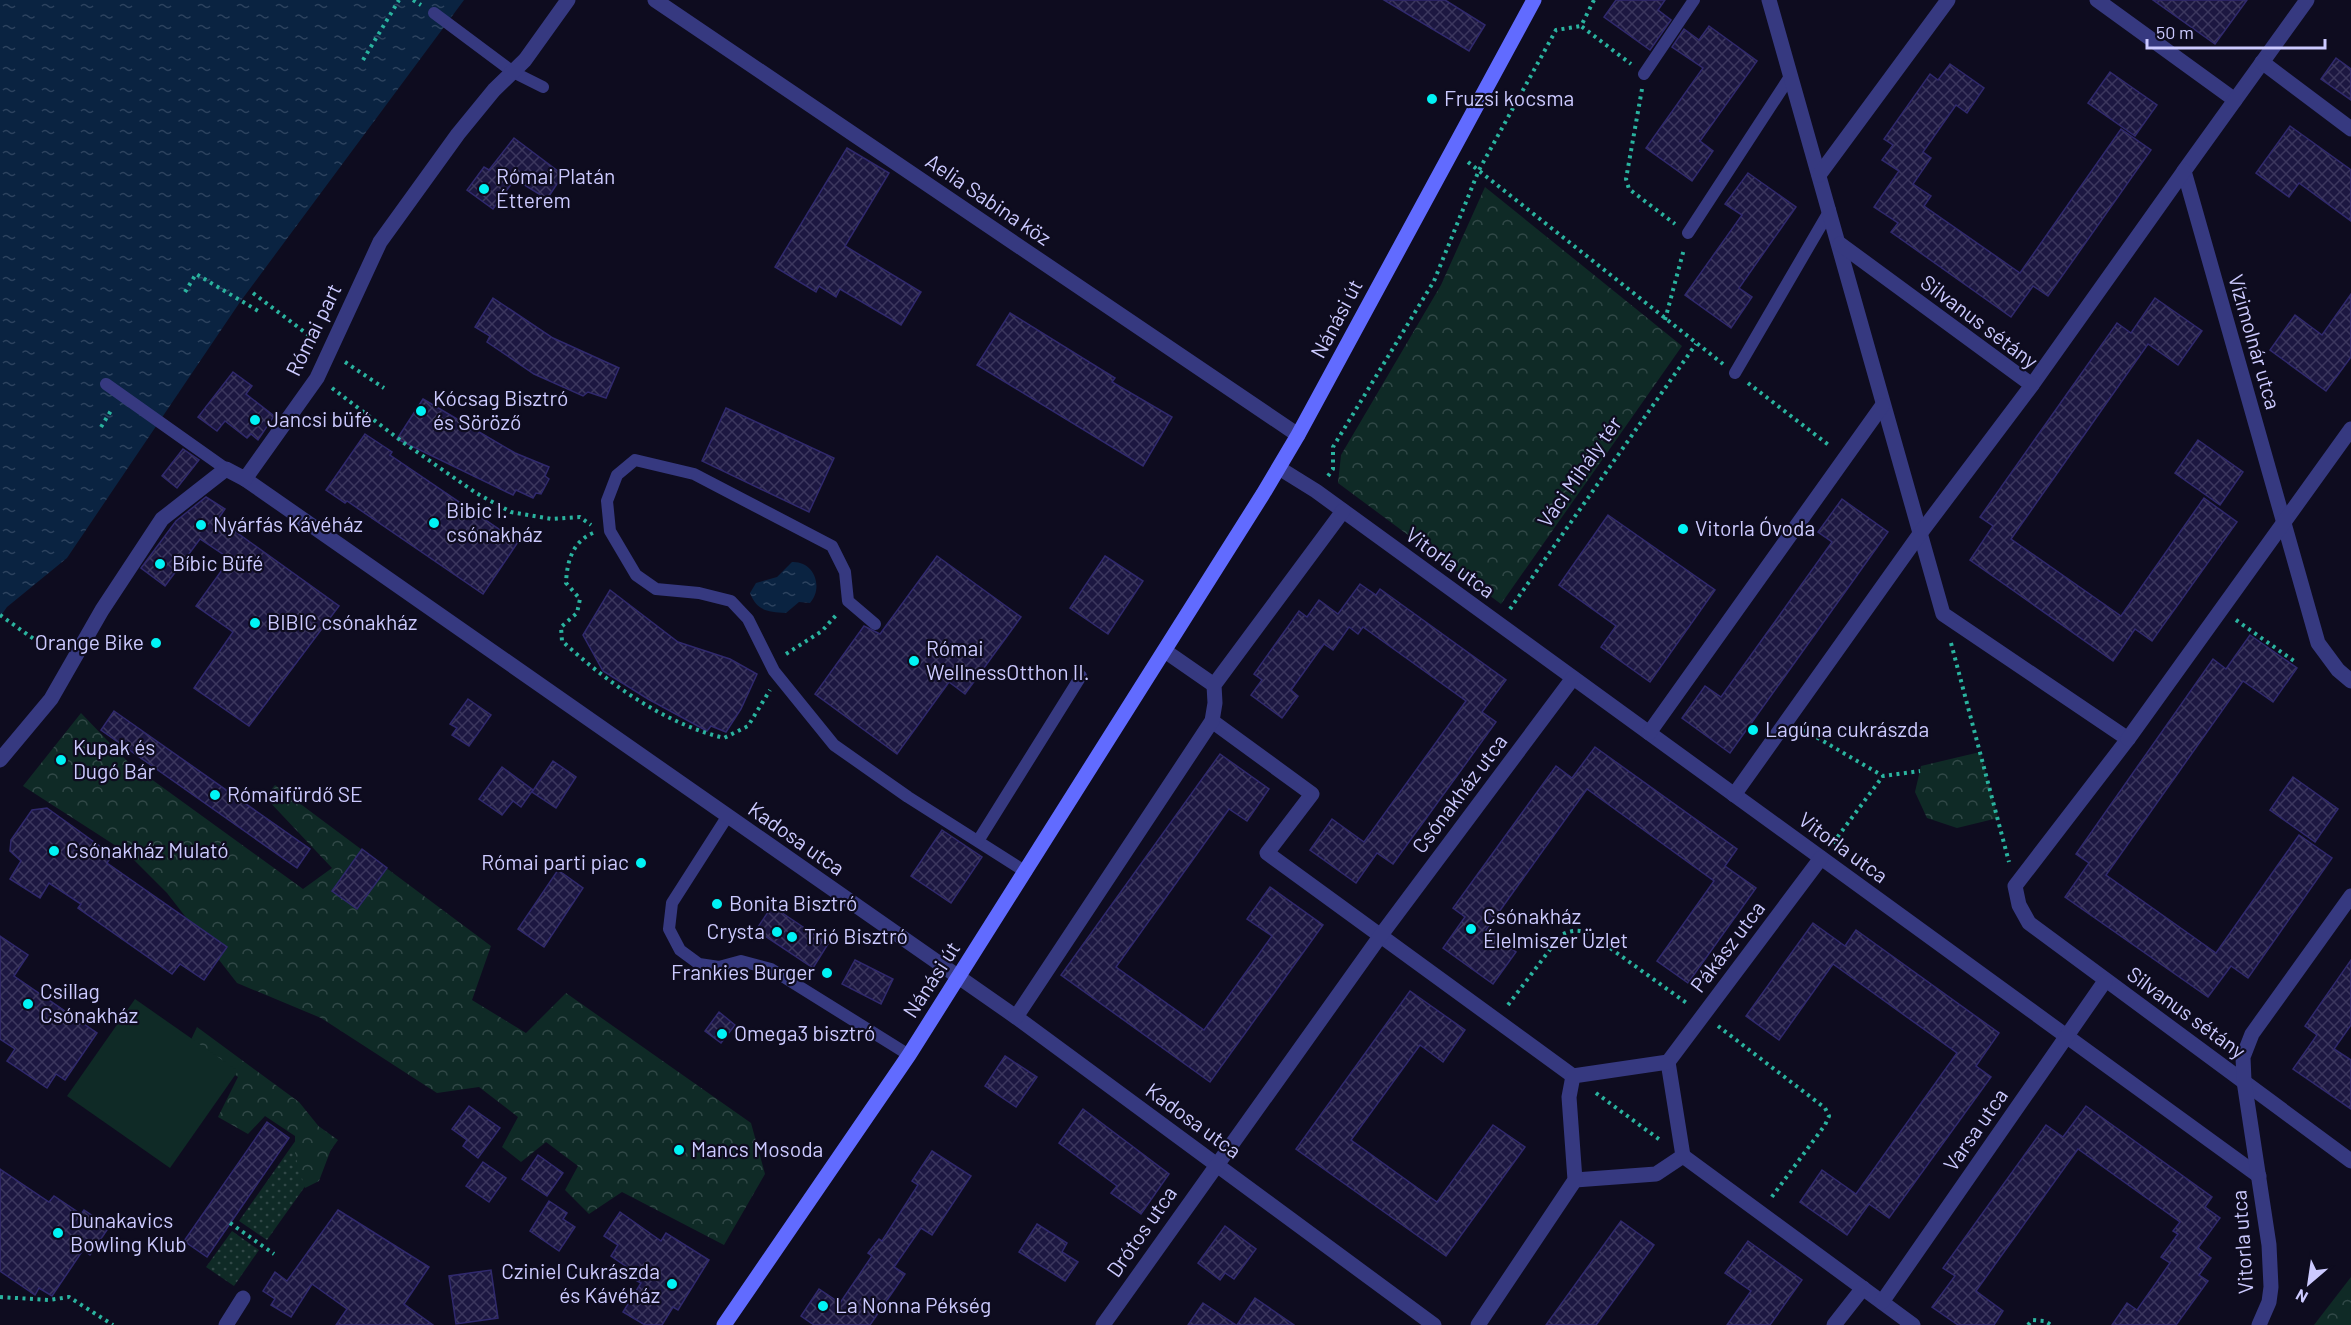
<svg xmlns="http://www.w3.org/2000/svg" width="2351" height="1325" font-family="Barlow,sans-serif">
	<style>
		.grass { fill: url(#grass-dots) }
		.forest { fill: url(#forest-crowns) }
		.pitch { fill: #0f2a26 }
		.water { fill: url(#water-ripples) }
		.building { fill: url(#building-cross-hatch); stroke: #30296d; stroke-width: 1.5 }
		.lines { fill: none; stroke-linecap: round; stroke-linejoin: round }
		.path { stroke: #2ab39f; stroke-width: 4; stroke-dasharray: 3 4.5; stroke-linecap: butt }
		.lane { stroke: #363980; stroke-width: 12 }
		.street { stroke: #363980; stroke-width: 15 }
		.secondary { stroke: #616bff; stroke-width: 15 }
		.poi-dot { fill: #00f3f5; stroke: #0e0c1f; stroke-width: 2 }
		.labels { text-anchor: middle; stroke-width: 4.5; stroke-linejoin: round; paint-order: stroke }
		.poi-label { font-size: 21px; fill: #cccaff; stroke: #0e0c1f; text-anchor: start }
		.street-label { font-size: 21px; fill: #cccaff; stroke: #0e0c1f }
	</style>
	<defs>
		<pattern id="grass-dots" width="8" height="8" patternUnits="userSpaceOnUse" patternTransform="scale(1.5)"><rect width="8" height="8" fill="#0f2a26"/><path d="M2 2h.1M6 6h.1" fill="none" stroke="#314847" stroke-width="1.8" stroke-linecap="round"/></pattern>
		<pattern id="forest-crowns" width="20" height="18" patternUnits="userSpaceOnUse" patternTransform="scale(1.5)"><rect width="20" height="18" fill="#0f2a26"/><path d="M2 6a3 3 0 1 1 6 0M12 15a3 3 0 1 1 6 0" fill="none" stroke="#314847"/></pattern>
		<pattern id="water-ripples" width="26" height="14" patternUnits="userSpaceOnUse" patternTransform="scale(1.5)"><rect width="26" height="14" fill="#0a2341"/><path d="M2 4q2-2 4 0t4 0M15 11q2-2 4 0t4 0" fill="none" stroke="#2c425e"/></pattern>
		<pattern id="building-cross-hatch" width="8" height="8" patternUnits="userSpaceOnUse" patternTransform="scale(1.5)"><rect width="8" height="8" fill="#1c1741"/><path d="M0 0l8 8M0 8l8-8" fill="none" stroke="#3c375e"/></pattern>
	</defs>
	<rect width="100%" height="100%" fill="#0e0c1f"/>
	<!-- grass -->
	<g class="grass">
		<path d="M310 1120 338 1140 267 1240 239 1221Z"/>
		<path d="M232 1231 259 1250 234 1286 206 1267Z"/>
	</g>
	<!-- forest -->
	<g class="forest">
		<path d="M1485 187 1682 346 1501 604 1338 483 1341 455 1441 285Z"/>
		<path d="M81 713 129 763 303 889 332 868 265 797 275 785 491 946 472 1000 526 1033 566 993 751 1123 765 1174 724 1245 622 1192 589 1214 565 1190 578 1166 546 1142 521 1162 502 1147 518 1117 479 1087 437 1093 321 1018 237 983 167 893 127 853 23 786Z"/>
		<path d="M1980 752 1998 818 1957 828 1927 818 1915 792 1921 766Z"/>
		<path d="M197 1027 299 1102 333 1144 319 1181 305 1188 295 1155V1136L265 1116 248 1134 218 1117 238 1077 188 1046Z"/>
		<path d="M2351 1277V1325H2314Z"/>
	</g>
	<!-- pitch -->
	<path class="pitch" d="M135 999 238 1071 170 1168 67 1096Z"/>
	<!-- water -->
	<g class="water">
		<path d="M0 0H464L240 302 67 558 7 607 0 617Z"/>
		<path d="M792 562C814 561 824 587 810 603L799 602 786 613C768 612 757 611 750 593L756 583 777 577Z"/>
	</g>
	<!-- building -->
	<g class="building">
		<path d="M1384 0H1445L1485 25 1469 51Z"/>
		<path d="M1616 0H1665L1658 10 1671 20 1650 50 1604 17Z"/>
		<path d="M2153 0H2247L2215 44Z"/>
		<path d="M1709 26 1757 61 1700 141 1713 151 1692 181 1646 148 1703 68 1672 47 1684 29 1699 40Z"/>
		<path d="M2336 58 2351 69V100L2321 79Z"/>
		<path d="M1950 64 1984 88 1967 113 1956 105 1923 152 1931 158 1913 184 1931 196 1924 206 2020 273 2121 129 2151 150 2048 296 2033 286 2011 317 1891 232 1898 223 1874 207 1899 171 1882 160 1893 145 1884 139 1930 74 1938 80Z"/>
		<path d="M2110 72 2157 105 2135 136 2088 103Z"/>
		<path d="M2290 126 2351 170V221L2299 183 2289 197 2256 173Z"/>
		<path d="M514 138 563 175 547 199 515 179 493 209 467 190 484 167 489 170Z"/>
		<path d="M847 148 889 173 845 246 921 292 901 325 840 289 836 297 819 286 816 292 775 267Z"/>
		<path d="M1748 173 1796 207 1739 288 1752 297 1731 328 1685 295 1742 215 1725 204Z"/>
		<path d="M2351 294V357L2326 391 2270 350 2295 315 2322 335Z"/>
		<path d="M493 298 553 338 619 368 606 398 588 392 583 396 534 374 487 342 490 336 475 327Z"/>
		<path d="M2155 298 2202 331 2178 365 2148 344 2011 539 2121 616 2204 498 2237 522 2152 641 2135 629 2113 661 1970 560 1993 526 1980 517 2117 323 2131 333Z"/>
		<path d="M1010 313 1115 378 1112 382 1172 417 1143 466 977 365Z"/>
		<path d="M233 372 252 386 246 394 274 416 258 440 251 434 247 438 225 421 217 431 198 417Z"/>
		<path d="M423 399 515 453 549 467 545 476 549 479 541 494 536 493 533 498 516 490 513 495 397 439Z"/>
		<path d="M726 408 834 458 809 512 702 461Z"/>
		<path d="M365 434 392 452 390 455 518 542 483 594 347 501 345 503 326 490Z"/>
		<path d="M2198 440 2243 472 2220 505 2175 473Z"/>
		<path d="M183 449 199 460 177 488 162 476Z"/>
		<path d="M206 497 225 509 218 519 339 606 249 726 194 688 233 632 196 606 230 559 200 539 165 586 141 568 176 521Z"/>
		<path d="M1842 499 1888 532 1730 753 1682 718 1705 686 1721 697 1832 542 1818 532Z"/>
		<path d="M1608 515 1715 590 1650 682 1601 647 1616 626 1559 585Z"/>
		<path d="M937 556 1021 617 965 694 949 682 897 754 815 694 864 626 880 634Z"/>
		<path d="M1105 556 1143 581 1108 634 1070 608Z"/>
		<path d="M1360 584 1376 595 1380 589 1506 680 1482 712 1496 722 1393 864 1377 853 1356 883 1310 850 1332 819 1364 842 1466 701 1363 627 1358 634 1349 627 1333 650 1324 644 1291 690 1298 696 1282 718 1251 695 1262 680 1254 674 1299 611 1307 617 1319 600 1338 614Z"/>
		<path d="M610 590 678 642 730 659 757 674 741 709 726 732 711 726 707 731 648 699 603 671 583 635Z"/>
		<path d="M2250 635 2297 668 2273 702 2243 681 2106 875 2216 953 2299 835 2332 858 2248 978 2231 966 2208 997 2065 897 2089 863 2076 854 2213 659 2226 669Z"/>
		<path d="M468 699 491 715 469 746 452 735 457 728 450 724Z"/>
		<path d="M114 711 310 849 297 868 101 730Z"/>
		<path d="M1595 747 1737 849 1725 866 1756 888 1688 983 1657 961 1714 881 1587 789 1486 930 1516 952 1493 984 1443 948 1465 917 1453 908 1556 766 1572 778Z"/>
		<path d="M1220 754 1269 789 1247 821 1229 809 1116 967 1204 1030 1272 936 1247 919 1270 887 1323 925 1210 1082 1061 975Z"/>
		<path d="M553 761 576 777 556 808 532 792Z"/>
		<path d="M502 767 533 790 521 807 513 801 502 815 479 799Z"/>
		<path d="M2293 777 2338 809 2315 842 2270 810Z"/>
		<path d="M47 808 112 855 107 863 227 947 204 980 180 964 172 974 78 908 81 904 49 883 40 898 10 879 21 861 10 851 11 840 32 810Z"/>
		<path d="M942 830 982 857 951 903 911 876Z"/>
		<path d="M362 849 387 868 357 909 332 891Z"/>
		<path d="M558 870 583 888 544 947 518 929Z"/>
		<path d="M772 906 828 944 813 968 756 930Z"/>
		<path d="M1813 923 1845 946 1856 930 1999 1033 1976 1066 1991 1077 1889 1218 1869 1204 1847 1235 1800 1202 1822 1170 1856 1194 1957 1053 1833 964 1779 1040 1746 1016Z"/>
		<path d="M0 936 28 955 14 976 97 1033 65 1080 56 1074 47 1088 7 1061 15 1049 0 1039Z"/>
		<path d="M855 960 893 979 881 1004 842 984Z"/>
		<path d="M2351 960V1025L2334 1049 2351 1060V1109L2293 1069 2317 1035 2305 1026Z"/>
		<path d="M1410 991 1465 1030 1443 1062 1420 1045 1351 1140 1437 1202 1493 1125 1525 1147 1446 1256 1296 1149Z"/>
		<path d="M719 1012 735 1025 721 1043 705 1031Z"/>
		<path d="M1005 1056 1037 1077 1016 1107 985 1086Z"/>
		<path d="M469 1106 500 1128 478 1158 463 1146 467 1140 452 1129Z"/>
		<path d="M2086 1106 2212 1197 2205 1207 2220 1218 2198 1248 2211 1258 2199 1275 2208 1281 2176 1325H2112L2127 1303 2137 1310 2170 1263 2161 1257 2178 1234 2173 1231 2180 1222 2078 1149 1976 1291 2003 1311 1994 1325H1958L1932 1307 1955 1276 1943 1268 2046 1125 2063 1137Z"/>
		<path d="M1083 1109 1169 1174 1141 1214 1111 1193 1117 1186 1059 1143Z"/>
		<path d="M267 1122 289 1138 207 1257 184 1241Z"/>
		<path d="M932 1151 971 1176 932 1235 921 1228 894 1267 905 1274 870 1325H814L801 1316 819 1289 840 1303 872 1256 868 1253 879 1239 882 1241 918 1185 912 1181Z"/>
		<path d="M538 1155 563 1173 547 1196 522 1179Z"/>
		<path d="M483 1162 506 1178 489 1202 466 1186Z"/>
		<path d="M0 1169 49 1202 54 1196 81 1214 84 1210 109 1227 90 1255 83 1250 52 1296 39 1288 35 1295 0 1271Z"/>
		<path d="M549 1201 567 1213 563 1219 575 1227 559 1251 530 1231Z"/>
		<path d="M338 1210 429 1267 404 1304 433 1325H336L347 1309 312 1284 291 1317 271 1305 275 1299 263 1291 275 1272 287 1281Z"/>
		<path d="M620 1212 661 1241 666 1233 709 1260 678 1310 673 1307 662 1325H645L623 1312 641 1283 637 1281 640 1276 611 1256 618 1245 604 1236Z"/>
		<path d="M1621 1221 1654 1245 1596 1325H1546Z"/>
		<path d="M1037 1224 1067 1243 1062 1252 1078 1262 1065 1281 1019 1252Z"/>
		<path d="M1225 1226 1256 1249 1234 1279 1225 1273 1220 1280 1198 1263Z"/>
		<path d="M1748 1241 1802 1280 1770 1325H1727L1751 1291 1725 1273Z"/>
		<path d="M491 1270 498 1318 456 1324 449 1276Z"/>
		<path d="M1255 1298 1294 1325H1237Z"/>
		<path d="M1203 1303 1236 1325H1188Z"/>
	</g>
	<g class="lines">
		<!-- path -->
		<g class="path">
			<path d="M413 0 421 5"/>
			<path d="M1594 0 1581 26 1631 64"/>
			<path d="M363 60 399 0"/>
			<path d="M1642 89 1626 179 1629 189 1675 224"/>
			<path d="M1468 162 1723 364"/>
			<path d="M185 292 196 274 260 312"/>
			<path d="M253 293 315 340"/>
			<path d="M1665 320 1684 249"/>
			<path d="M345 362 384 388"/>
			<path d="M1748 383 1830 446"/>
			<path d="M332 388 404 443 476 493 511 512 552 519 580 517 591 525"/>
			<path d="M101 427 112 409"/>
			<path d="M1328 476 1333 469V447L1434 281 1479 170 1556 30 1581 26"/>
			<path d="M593 533C572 542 567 562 566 583L580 599 577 613 561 627 562 641C608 683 663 723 724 738L748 726 770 690"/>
			<path d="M1510 609 1696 344"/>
			<path d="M0 615 45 647"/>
			<path d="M2236 620 2294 661"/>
			<path d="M1951 643 2009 862"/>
			<path d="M786 654 822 631 838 613"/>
			<path d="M1804 730 1883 776 1920 771"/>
			<path d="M1833 843 1883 776"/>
			<path d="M1508 1005 1561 935C1576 928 1583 930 1596 938L1688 1004"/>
			<path d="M1718 1026 1825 1108 1829 1116 1825 1125 1771 1198"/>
			<path d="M1596 1093 1660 1140"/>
			<path d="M230 1223 274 1254"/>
			<path d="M0 1297 49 1300 69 1297 113 1325"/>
			<path d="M2028 1325 2032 1320 2045 1321 2051 1325"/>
		</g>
		<!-- lane -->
		<g class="lane">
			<path d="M434 13 513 72 543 87"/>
			<path d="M1644 74 1694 0"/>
			<path d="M1688 233 1791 75"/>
			<path d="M1735 373 1830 210"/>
			<path d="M106 384 226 469"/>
			<path d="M875 624 848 601 845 572 832 546 694 474 635 460 617 475 607 501 610 531 636 575 656 589 699 593 731 601 748 619 774 671 834 745 908 797 1026 872"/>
			<path d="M727 817 672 903 669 929 680 950 699 964 719 967 741 961 771 969 909 1055"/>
			<path d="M978 841 1081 676"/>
		</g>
		<!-- street -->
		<g class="street">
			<path d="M655 0 1298 435"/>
			<path d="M1769 0 1943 614 2128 739 2015 886 2019 905 2029 923 2351 1161"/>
			<path d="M2097 0 2235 100"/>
			<path d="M2307 0 2184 171 2318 643 2338 670 2351 681"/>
			<path d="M2262 62 2351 129"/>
			<path d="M1819 175 1948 0"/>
			<path d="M2032 385 2184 171"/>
			<path d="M1279 468 1316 491 2259 1176"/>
			<path d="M245 479 1016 1017 1434 1325"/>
			<path d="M1165 651 1214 685"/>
			<path d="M1212 721 1312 794 1267 853 1573 1076"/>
			<path d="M1649 733 1882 406"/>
			<path d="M2128 739 2351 429"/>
			<path d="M0 760 51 699 102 610 162 519 226 469 245 479 317 378 380 242 458 134 494 90 525 60 568 0"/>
			<path d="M1734 795 1919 535 2032 385 1840 244"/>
			<path d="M1016 1017 1212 721 1215 703 1214 685 1343 511"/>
			<path d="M1683 1156 1913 1325"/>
			<path d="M1575 1180 1656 1174 1683 1156 1668 1062"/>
			<path d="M1882 1302 2105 981"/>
			<path d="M226 1325 243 1298"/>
			<path d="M1103 1325 1381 935 1573 678"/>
			<path d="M1478 1325 1575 1180 1569 1097 1573 1076 1668 1062 1821 858"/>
			<path d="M1834 1325 1863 1288"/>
			<path d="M2259 1325 2269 1302 2271 1287 2269 1245 2244 1081 2243 1057 2252 1034 2351 896"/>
		</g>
		<!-- secondary -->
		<path class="secondary" d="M724 1325 909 1055 1263 494 1298 435 1534 0"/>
	</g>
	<!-- markers -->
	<g class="poi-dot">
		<circle cx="1432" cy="99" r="6"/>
		<circle cx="484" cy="189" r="6"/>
		<circle cx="421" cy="411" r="6"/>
		<circle cx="255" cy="420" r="6"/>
		<circle cx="434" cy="523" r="6"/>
		<circle cx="201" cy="525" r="6"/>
		<circle cx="1683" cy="529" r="6"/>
		<circle cx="160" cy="564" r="6"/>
		<circle cx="255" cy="623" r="6"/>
		<circle cx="156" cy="643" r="6"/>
		<circle cx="914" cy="661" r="6"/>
		<circle cx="1753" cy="730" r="6"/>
		<circle cx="61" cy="760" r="6"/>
		<circle cx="215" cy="795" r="6"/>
		<circle cx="54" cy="851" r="6"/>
		<circle cx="641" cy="863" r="6"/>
		<circle cx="717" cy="904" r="6"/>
		<circle cx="1471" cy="929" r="6"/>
		<circle cx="777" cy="932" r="6"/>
		<circle cx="792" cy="937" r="6"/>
		<circle cx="827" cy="973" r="6"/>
		<circle cx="28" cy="1004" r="6"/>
		<circle cx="722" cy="1034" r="6"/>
		<circle cx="679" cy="1150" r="6"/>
		<circle cx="58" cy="1233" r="6"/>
		<circle cx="672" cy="1284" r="6"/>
		<circle cx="823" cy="1306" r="6"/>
	</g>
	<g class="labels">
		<!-- poi labels -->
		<g class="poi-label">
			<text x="1444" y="106">Fruzsi kocsma</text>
			<text x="496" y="184">Római Platán<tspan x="496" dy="24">Étterem</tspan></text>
			<text x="433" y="406">Kócsag Bisztró<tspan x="433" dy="24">és Söröző</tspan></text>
			<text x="267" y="427">Jancsi büfé</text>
			<text x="446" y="518">Bibic I.<tspan x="446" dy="24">csónakház</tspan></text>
			<text x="213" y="532">Nyárfás Kávéház</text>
			<text x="1695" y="536">Vitorla Óvoda</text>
			<text x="172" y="571">Bíbic Büfé</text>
			<text x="267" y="630">BIBIC csónakház</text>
			<text x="144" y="650" text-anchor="end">Orange Bike</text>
			<text x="926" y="656">Római<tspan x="926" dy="24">WellnessOtthon II.</tspan></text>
			<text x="1765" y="737">Lagúna cukrászda</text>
			<text x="73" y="755">Kupak és<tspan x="73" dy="24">Dugó Bár</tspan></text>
			<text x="227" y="802">Rómaifürdő SE</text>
			<text x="66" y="858">Csónakház Mulató</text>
			<text x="629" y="870" text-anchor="end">Római parti piac</text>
			<text x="729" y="911">Bonita Bisztró</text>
			<text x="1483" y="924">Csónakház<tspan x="1483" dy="24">Élelmiszer Üzlet</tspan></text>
			<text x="765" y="939" text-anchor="end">Crysta</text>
			<text x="804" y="944">Trió Bisztró</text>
			<text x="815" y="980" text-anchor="end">Frankies Burger</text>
			<text x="40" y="999">Csillag<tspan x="40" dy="24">Csónakház</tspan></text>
			<text x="734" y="1041">Omega3 bisztró</text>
			<text x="691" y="1157">Mancs Mosoda</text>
			<text x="70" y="1228">Dunakavics<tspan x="70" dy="24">Bowling Klub</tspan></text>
			<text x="660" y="1279" text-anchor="end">Cziniel Cukrászda<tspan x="660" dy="24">és Kávéház</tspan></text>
			<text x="835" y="1313">La Nonna Pékség</text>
		</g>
		<!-- street labels -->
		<g class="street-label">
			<text transform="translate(988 200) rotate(34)" y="7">Aelia Sabina köz</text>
			<text transform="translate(1337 319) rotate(-62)" y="7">Nánási út</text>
			<text transform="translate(1979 322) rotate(37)" y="7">Silvanus sétány</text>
			<text transform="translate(314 330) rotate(-64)" y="7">Római part</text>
			<text transform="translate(2254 342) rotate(74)" y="7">Vízimolnár utca</text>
			<text transform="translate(1580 472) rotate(-55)" y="7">Váci Mihály tér</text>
			<text transform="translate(1450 563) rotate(36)" y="7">Vitorla utca</text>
			<text transform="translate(1460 794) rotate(-53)" y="7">Csónakház utca</text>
			<text transform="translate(796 839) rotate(35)" y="7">Kadosa utca</text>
			<text transform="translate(1843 848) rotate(36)" y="7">Vitorla utca</text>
			<text transform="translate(1728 947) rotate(-53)" y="7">Pákász utca</text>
			<text transform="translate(932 980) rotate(-57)" y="7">Nánási út</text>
			<text transform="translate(2186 1013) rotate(36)" y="7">Silvanus sétány</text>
			<text transform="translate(1193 1121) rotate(36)" y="7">Kadosa utca</text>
			<text transform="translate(1976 1130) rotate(-55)" y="7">Varsa utca</text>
			<text transform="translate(1142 1232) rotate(-55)" y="7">Drótos utca</text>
			<text transform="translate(2243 1242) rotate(-94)" y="7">Vitorla utca</text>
		</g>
	</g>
	<!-- north arrow -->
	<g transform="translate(2309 1283) rotate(209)" stroke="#0e0c1f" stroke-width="4.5" paint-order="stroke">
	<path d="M0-4.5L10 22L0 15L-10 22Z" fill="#cccaff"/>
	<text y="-9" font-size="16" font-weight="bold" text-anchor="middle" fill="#cccaff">N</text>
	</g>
	<!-- scale -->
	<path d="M2147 39v9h178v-9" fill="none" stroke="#cccaff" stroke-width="3"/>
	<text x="2156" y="39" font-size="18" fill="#cccaff" stroke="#0e0c1f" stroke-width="4.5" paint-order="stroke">50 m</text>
</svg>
